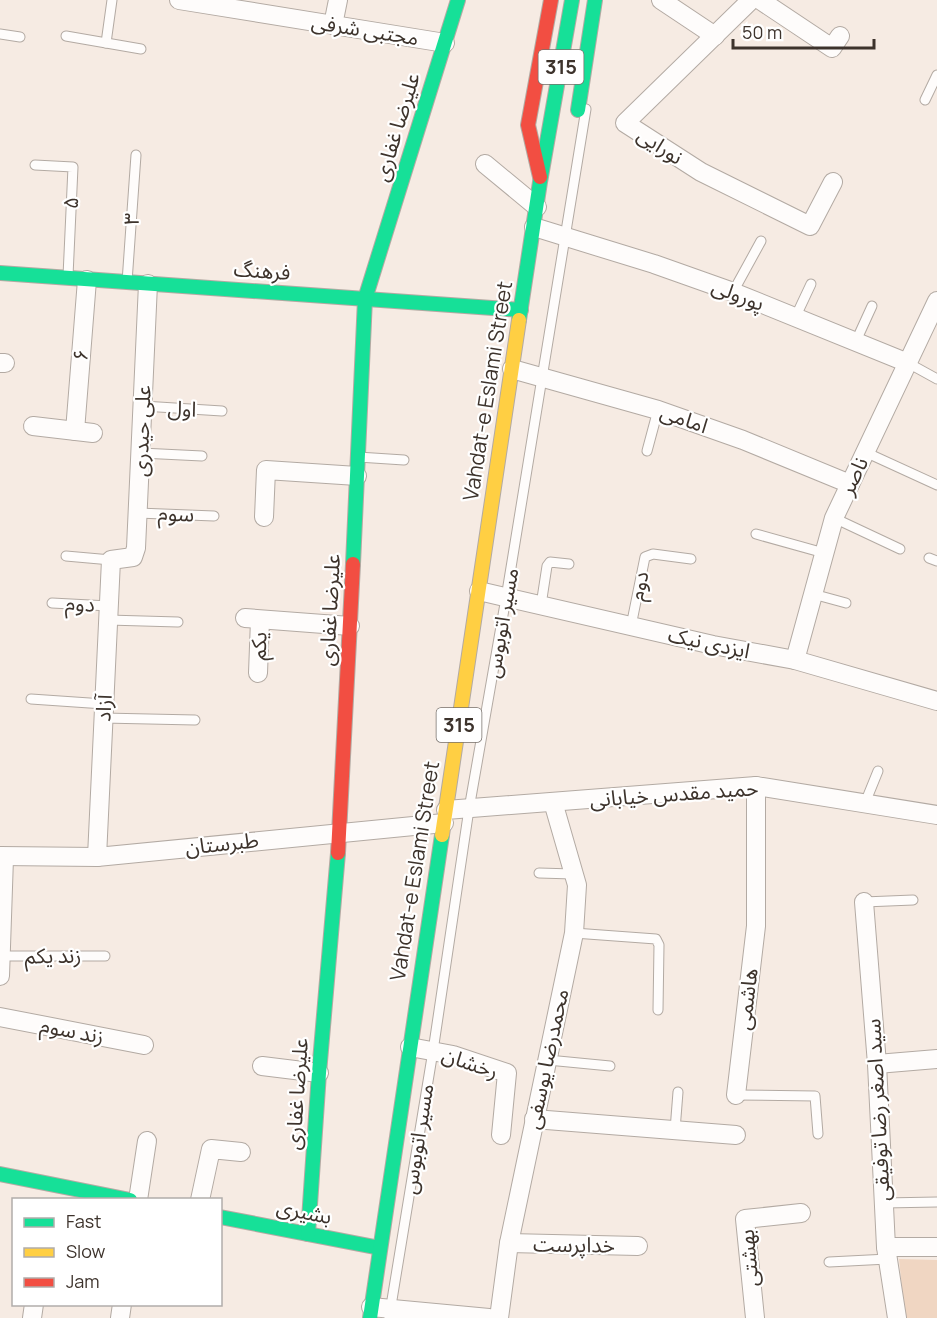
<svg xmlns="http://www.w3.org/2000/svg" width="937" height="1318" font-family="Manrope,'Noto Sans Arabic',sans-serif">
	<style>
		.green { fill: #f0d6c2 }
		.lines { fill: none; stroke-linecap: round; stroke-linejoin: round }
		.lane-casing { stroke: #b3aaa3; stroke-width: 11 }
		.street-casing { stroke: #b3aaa3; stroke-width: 20 }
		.fast-casing { stroke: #b3aaa3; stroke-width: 16 }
		.slow-casing { stroke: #b3aaa3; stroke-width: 16 }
		.jam-casing { stroke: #b3aaa3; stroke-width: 16 }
		.lane { stroke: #fefcfb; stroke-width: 9 }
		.street { stroke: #fefcfb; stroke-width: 18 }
		.fast { stroke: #16e098; stroke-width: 14 }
		.slow { stroke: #ffcf43; stroke-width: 14 }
		.jam { stroke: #f24e42; stroke-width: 14 }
		.labels { text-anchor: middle; stroke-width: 4.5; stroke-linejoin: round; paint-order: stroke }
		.shield { fill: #fff; stroke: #77706b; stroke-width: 1.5 }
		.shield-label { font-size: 20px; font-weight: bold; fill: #3d332c }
		.street-label { font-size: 21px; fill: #3d332c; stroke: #fff }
	</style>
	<rect width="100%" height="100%" fill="#f6ebe3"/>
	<!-- green -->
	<path class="green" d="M899 1259 937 1260V1318H905Z"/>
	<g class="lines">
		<defs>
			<g id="lane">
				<path d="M0 34 20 37"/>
				<path d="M66 36 141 49"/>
				<path d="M106 43 112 0"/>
				<path d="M925 100 937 75"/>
				<path d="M35 165 73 167 68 276"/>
				<path d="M127 282 136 155"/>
				<path d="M733 292 761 241"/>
				<path d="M795 318 811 284"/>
				<path d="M856 341 872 306"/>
				<path d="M908 363 937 379"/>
				<path d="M143 406 222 411"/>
				<path d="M647 451 658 410"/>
				<path d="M865 452 937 485"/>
				<path d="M141 453 202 456"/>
				<path d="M358 457 404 460"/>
				<path d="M138 513 214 516"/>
				<path d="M834 518 900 549"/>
				<path d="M756 534 824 553"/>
				<path d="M66 556 111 560"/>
				<path d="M929 558 937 561"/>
				<path d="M813 594 846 603"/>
				<path d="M52 603 109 606"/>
				<path d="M541 605 547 566 550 562 569 564"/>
				<path d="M108 620 178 622"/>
				<path d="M631 626 645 557 653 554 691 559"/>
				<path d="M31 699 104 704"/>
				<path d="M103 718 195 720"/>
				<path d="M865 803 878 771"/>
				<path d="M539 873 573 874"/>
				<path d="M864 902 913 900"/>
				<path d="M574 933 656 939 659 945 658 1010"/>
				<path d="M1 956H105"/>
				<path d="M548 1060 610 1066"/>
				<path d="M736 1095 815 1096 818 1134"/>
				<path d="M675 1130 678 1092"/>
				<path d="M884 1203 937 1202"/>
				<path d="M829 1262 888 1259"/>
				<path d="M389 1318 433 1051 469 809 506 598 586 109"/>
			</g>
			<g id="street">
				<path d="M179 0 445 43"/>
				<path d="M661 0 715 36"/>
				<path d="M751 0 625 123 701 172 810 226 833 182"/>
				<path d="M760 0 832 48 840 36"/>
				<path d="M333 25 338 0"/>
				<path d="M485 164 537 207"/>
				<path d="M534 227 654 264 733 292 908 363"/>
				<path d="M0 363H5"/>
				<path d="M512 369 658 410 743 440 850 484"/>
				<path d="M33 426 93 433"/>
				<path d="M75 431 87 280"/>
				<path d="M264 517 266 470 357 476"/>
				<path d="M479 591 713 645 795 660 937 701"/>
				<path d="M245 618 350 626"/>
				<path d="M795 660 834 518 937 301"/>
				<path d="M258 673 260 620"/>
				<path d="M446 810 756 786 937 815"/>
				<path d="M0 856 97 857 444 823"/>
				<path d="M97 857 111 560 133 557 136 548 148 284"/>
				<path d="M864 902 877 1064 886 1247 897 1318"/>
				<path d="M0 976 4 858"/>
				<path d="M0 1017 144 1045"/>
				<path d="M410 1047 453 1055 507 1073 501 1135"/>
				<path d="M877 1064 937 1059"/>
				<path d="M262 1066 319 1073"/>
				<path d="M736 1095 756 926V786"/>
				<path d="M534 1119 736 1135"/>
				<path d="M138 1200 147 1141"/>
				<path d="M200 1200 211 1149 241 1152"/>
				<path d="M509 1243 638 1246"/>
				<path d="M886 1247H937"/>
				<path d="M371 1307 489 1318"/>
				<path d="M32 1318 34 1304"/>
				<path d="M120 1318 122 1304"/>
				<path d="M499 1318 509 1243 574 933 577 885 553 802"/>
				<path d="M755 1318 745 1219 801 1213"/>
			</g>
			<g id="fast">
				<path d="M578 110 595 0"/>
				<path d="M0 273 521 310"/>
				<path d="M519 320 540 182 572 0"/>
				<path d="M353 564 365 299 458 0"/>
				<path d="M0 1174 130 1200"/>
				<path d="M220 1217 380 1248"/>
				<path d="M308 1234 319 1073 338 853"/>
				<path d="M370 1318 442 835"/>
			</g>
			<path id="slow" d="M442 835 519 320"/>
			<g id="jam">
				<path d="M540 177 528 125 551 0"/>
				<path d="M338 853 353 564"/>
			</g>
		</defs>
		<!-- lane casing -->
		<use href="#lane" class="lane-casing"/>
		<!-- street casing -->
		<use href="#street" class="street-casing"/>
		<!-- fast casing -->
		<use href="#fast" class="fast-casing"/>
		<!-- slow casing -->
		<use href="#slow" class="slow-casing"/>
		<!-- jam casing -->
		<use href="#jam" class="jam-casing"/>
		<!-- lane -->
		<use href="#lane" class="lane"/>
		<!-- street -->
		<use href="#street" class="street"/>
		<!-- fast -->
		<use href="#fast" class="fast"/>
		<!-- slow -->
		<use href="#slow" class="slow"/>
		<!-- jam -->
		<use href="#jam" class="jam"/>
	</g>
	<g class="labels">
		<!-- shield labels -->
		<g class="shield">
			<rect x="538.5" y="50" width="45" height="34" rx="4.5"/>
			<rect x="436.5" y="708" width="45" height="34" rx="4.5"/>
		</g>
		<g class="shield-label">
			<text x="561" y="74">315</text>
			<text x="459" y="732">315</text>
		</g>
		<!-- street labels -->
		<g class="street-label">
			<text transform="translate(365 30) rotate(9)" y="7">مجتبی شرفی</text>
			<text transform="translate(397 127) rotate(-73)" y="7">علیرضا غفاری</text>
			<text transform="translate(660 146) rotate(33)" y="7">نورایی</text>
			<text transform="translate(71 203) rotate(-87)" y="7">۵</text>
			<text transform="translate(132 219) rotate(-86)" y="7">۳</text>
			<text transform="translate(262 271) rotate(4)" y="7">فرهنگ</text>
			<text transform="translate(738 295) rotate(21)" y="7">پورولی</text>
			<text transform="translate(81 355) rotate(-86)" y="7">۶</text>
			<text transform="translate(488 391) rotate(-81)" y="7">Vahdat-e Eslami Street</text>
			<text transform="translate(182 409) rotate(3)" y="7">اول</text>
			<text transform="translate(684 419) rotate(19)" y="7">امامی</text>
			<text transform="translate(142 431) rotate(-88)" y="7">علی حیدری</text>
			<text transform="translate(854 476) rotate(-65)" y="7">ناصر</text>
			<text transform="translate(176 514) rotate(2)" y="7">سوم</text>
			<text transform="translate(639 586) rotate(-79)" y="7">دوم</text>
			<text transform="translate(80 604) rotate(3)" y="7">دوم</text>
			<text transform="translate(330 610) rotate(-87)" y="7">علیرضا غفاری</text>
			<text transform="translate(502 623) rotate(-80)" y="7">مسیر اتوبوس</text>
			<text transform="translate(709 643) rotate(12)" y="7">ایزدی نیک</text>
			<text transform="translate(259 646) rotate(-88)" y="7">یکم</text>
			<text transform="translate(104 708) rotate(-87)" y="7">آزاد</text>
			<text transform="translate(674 794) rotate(-4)" y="7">حمید مقدس خیابانی</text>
			<text transform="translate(222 844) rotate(-6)" y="7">طبرستان</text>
			<text transform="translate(415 871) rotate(-81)" y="7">Vahdat-e Eslami Street</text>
			<text transform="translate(53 956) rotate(-1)" y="7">زند یکم</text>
			<text transform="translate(747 999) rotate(-83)" y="7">هاشمی</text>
			<text transform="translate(72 1031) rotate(11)" y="7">زند سوم</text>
			<text transform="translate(547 1059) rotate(-78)" y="7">محمدرضا یوسفی</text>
			<text transform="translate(470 1063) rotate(19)" y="7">رخشان</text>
			<text transform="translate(297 1094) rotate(-86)" y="7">علیرضا غفاری</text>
			<text transform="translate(878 1110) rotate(-93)" y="7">سید اصغر رضا توفیقی</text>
			<text transform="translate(418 1139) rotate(-81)" y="7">مسیر اتوبوس</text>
			<text transform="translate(304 1212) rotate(11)" y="7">بشیری</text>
			<text transform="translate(574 1245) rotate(1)" y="7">خداپرست</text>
			<text transform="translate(749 1258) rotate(-95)" y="7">بهشتی</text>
		</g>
	</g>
	<!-- legend -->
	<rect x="12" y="1198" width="210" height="108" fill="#ffffff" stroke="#b1adab" stroke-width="1.5"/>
	<rect x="24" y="1218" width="30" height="9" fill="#16e098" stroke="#b1adab" stroke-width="1.5"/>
	<text x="66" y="1228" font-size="18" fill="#3d332c">Fast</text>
	<rect x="24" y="1248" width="30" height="9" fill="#ffcf43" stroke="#b1adab" stroke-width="1.5"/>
	<text x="66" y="1258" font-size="18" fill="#3d332c">Slow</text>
	<rect x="24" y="1278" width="30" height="9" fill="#f24e42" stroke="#b1adab" stroke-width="1.5"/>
	<text x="66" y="1288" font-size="18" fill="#3d332c">Jam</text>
	<!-- scale -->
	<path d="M733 39v9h141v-9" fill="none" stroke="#3d332c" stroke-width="3"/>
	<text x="742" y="39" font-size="18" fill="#3d332c" stroke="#ffffff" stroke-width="4.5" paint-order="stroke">50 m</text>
</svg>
